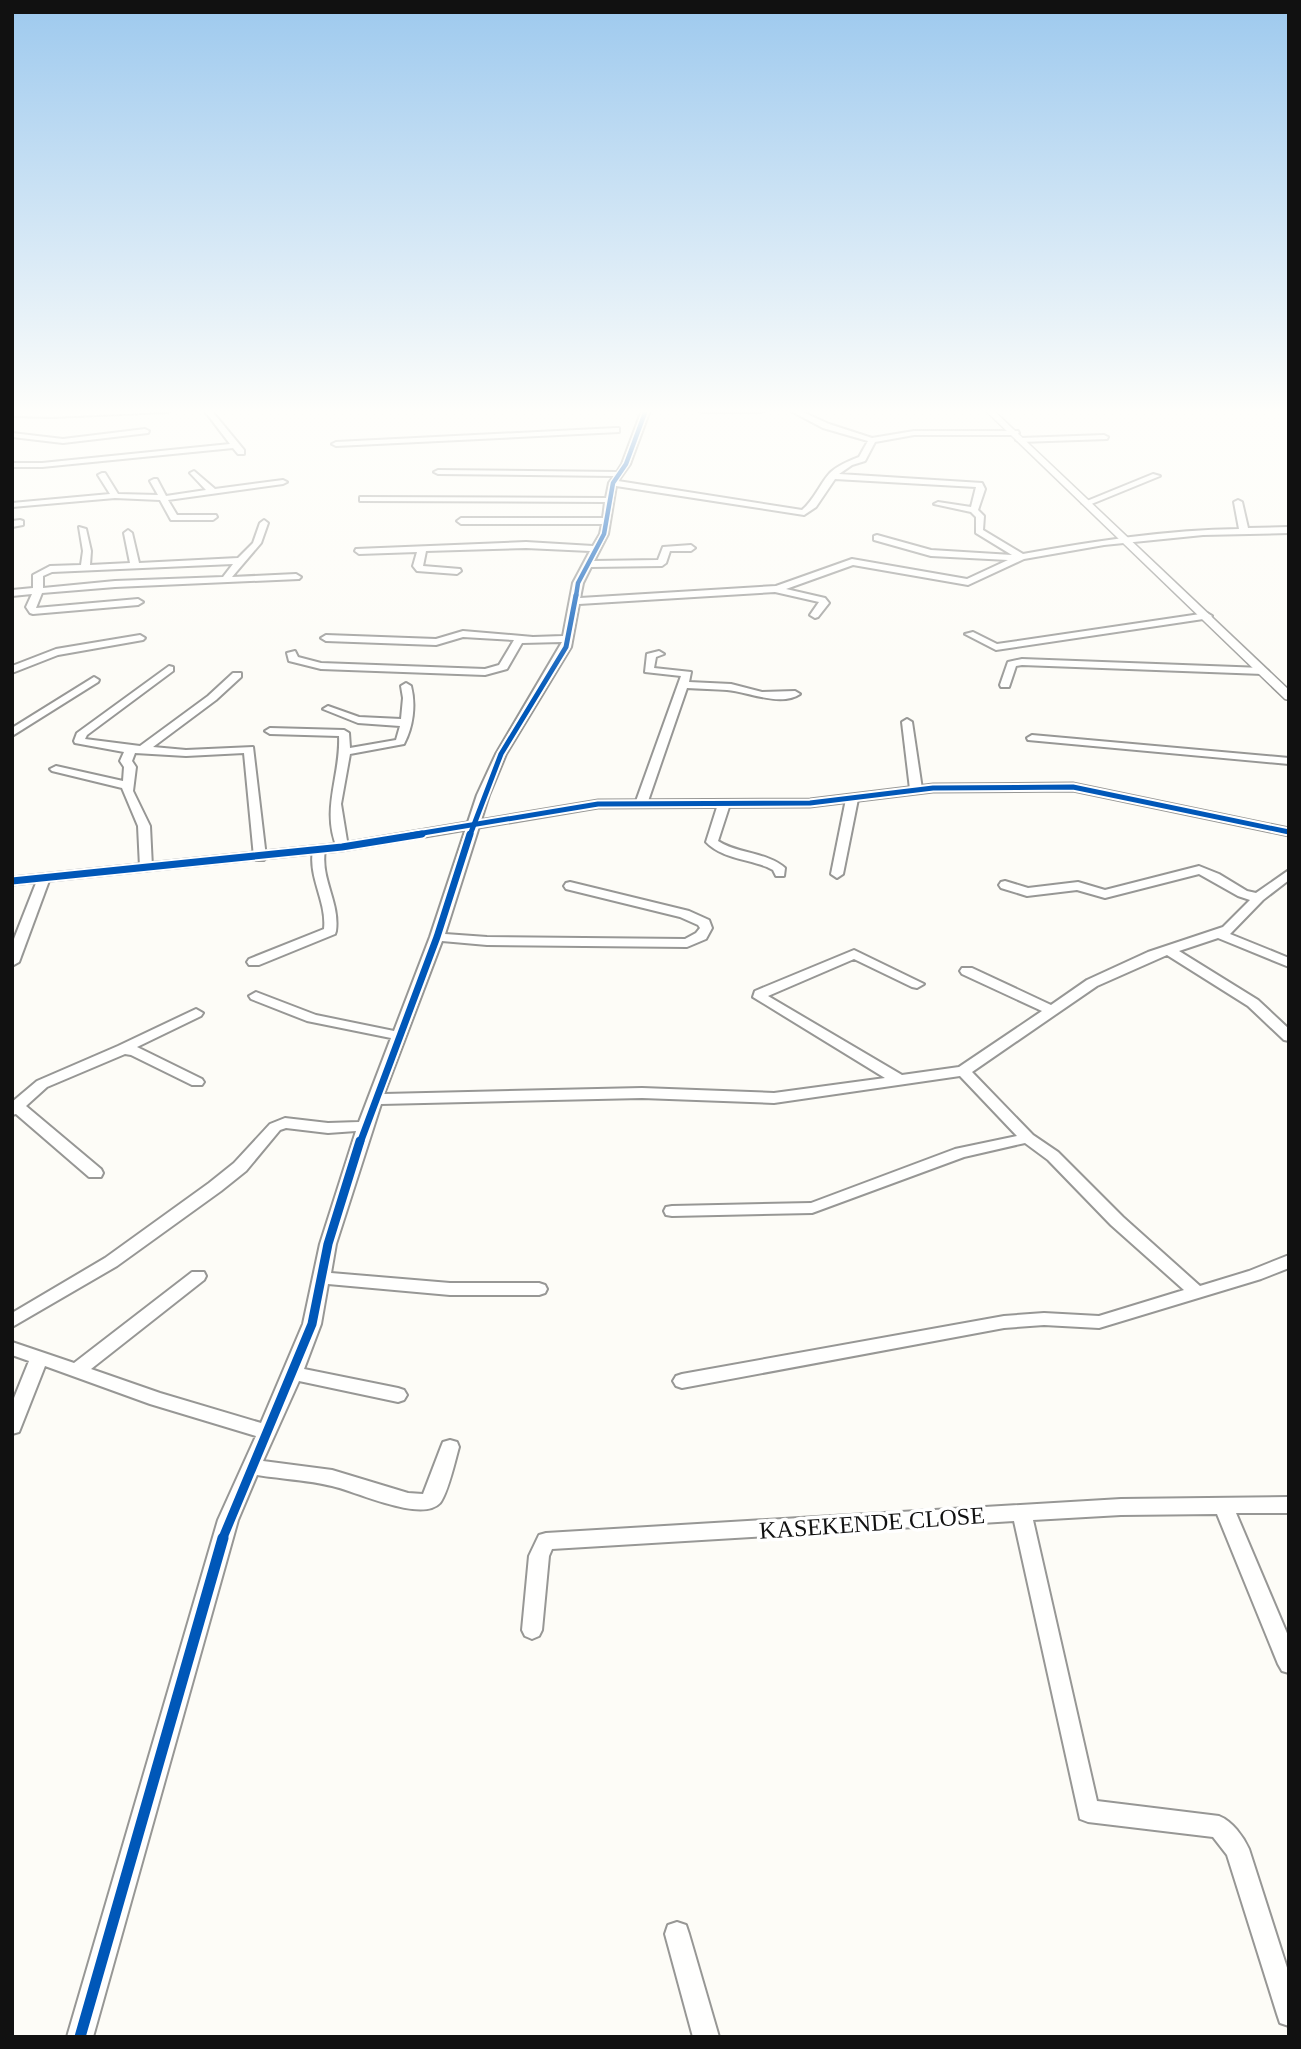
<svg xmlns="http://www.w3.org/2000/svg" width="1301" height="2049" font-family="'Times New Roman',serif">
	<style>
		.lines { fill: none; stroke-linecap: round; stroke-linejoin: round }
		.minor-casing { stroke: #979795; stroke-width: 4 }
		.tertiary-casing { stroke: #979795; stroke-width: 3 }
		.minor { fill: #fffffe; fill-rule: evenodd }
		.tertiary { fill: #fffffe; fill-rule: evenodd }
		.cycleway-far4-casing { stroke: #fff; stroke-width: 7 }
		.cycleway-far3-casing { stroke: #fff; stroke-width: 9 }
		.cycleway-far2-casing { stroke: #fff; stroke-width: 11 }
		.cycleway-far1-casing { stroke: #fff; stroke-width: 13 }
		.cycleway-casing { stroke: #fff; stroke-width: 16 }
		.cycleway-far4 { stroke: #0057b8; stroke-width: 4.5 }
		.cycleway-far3 { stroke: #0057b8; stroke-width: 5 }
		.cycleway-far2 { stroke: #0057b8; stroke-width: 7 }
		.cycleway-far1 { stroke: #0057b8; stroke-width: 9 }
		.cycleway { stroke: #0057b8; stroke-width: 11 }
		.labels { text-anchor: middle; stroke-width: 7; stroke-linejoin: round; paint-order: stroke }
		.near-street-label { font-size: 24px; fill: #111; stroke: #fff }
	</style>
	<rect width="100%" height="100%" fill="#fdfcf7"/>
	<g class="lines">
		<defs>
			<g id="minor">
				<path d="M123 410H172L168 412 52 417 12 416V412Z"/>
				<path d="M204 410H211L244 450V454H238L233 448 42 467H12V463H42L230 444Z"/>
				<path d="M642 410H650L630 464 618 481 802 510C814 500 820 484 829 474 836 466 849 461 859 457L868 441 823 428 789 410H798L829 424 872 438 914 431H1018L1019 433 1015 435H914L875 442 865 461 852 465 839 474 982 483 985 489 978 510 984 516 983 530 1023 554C1095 541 1166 530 1239 529L1234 502 1238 500 1242 502 1248 528 1289 527V533L1203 535 1104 545 1024 559 968 585 853 565 786 589 825 598 829 603 818 617 815 618 810 615 819 602 775 592 579 604 571 647 506 754 489 795 445 934 487 937 685 939 696 933 700 928 698 925 680 917 566 889 564 886 566 883 570 882 689 911 709 920 712 928 706 939 687 947 487 945 442 941 384 1094 642 1088 774 1093 885 1078 753 997 755 991 854 950 924 984 917 988 912 987 854 959 768 996 902 1075 959 1067 1042 1011 962 974 960 971 962 968H972L1051 1005 1087 980 1148 952 1223 927 1250 900 1238 896 1199 874 1105 898 1077 890 1027 896 1001 888 999 885 1001 882 1005 881 1028 888 1078 882 1105 890 1199 866 1219 874 1247 891 1256 893 1289 870V880L1263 900 1230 934 1289 958V967L1218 938 1179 951 1258 1000 1289 1029V1041L1284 1040 1248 1006 1167 955 1097 986 972 1072 1033 1135 1058 1152 1123 1217 1200 1286 1249 1271 1289 1255V1268L1261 1279 1099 1328 1044 1325 1004 1328 682 1388 676 1386 673 1381 676 1376 682 1374 1004 1316 1044 1313 1099 1316 1184 1290 1111 1225 1048 1160 1025 1143 964 1157 812 1213 672 1216 666 1215 664 1211 666 1207 672 1206 811 1203 955 1149 1017 1136 960 1076 774 1103 642 1098 381 1104 336 1244 331 1273 450 1283H539L545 1285 547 1289 545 1293 539 1295H450L328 1284 321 1324 304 1369 398 1388 404 1390 407 1395 404 1400 398 1402 299 1381 263 1461 332 1470 408 1493 423 1494 441 1447 443 1442 450 1440 457 1442 459 1447C455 1461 448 1493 440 1503 422 1523 355 1491 332 1486 308 1480 282 1479 257 1475L238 1520 93 2037H67L218 1520 256 1436 150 1404 45 1366 21 1427 19 1432 12 1434V1403L29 1361 12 1355V1342L74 1363 192 1272H204L206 1276 204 1280 91 1369 160 1393 261 1423 303 1324 320 1244 356 1131 328 1133 286 1128 280 1130 246 1171 221 1191 117 1266 12 1327V1313L105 1258 209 1183 234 1163 270 1124 285 1118 328 1123 359 1122 391 1038 307 1021 251 999 249 996 256 992 316 1015 394 1031 430 937 477 795 496 754 562 642 522 643 507 669 485 675 321 669 289 661 287 653 295 651 298 657 321 663 485 669 499 665 514 640 463 637 436 645 326 641 321 638 326 635 436 639 463 631 533 637 563 636 573 583 590 551 526 548 426 551 423 566 460 569 461 571 457 574 417 571 413 566 417 552 359 554 355 551 356 549 526 542 593 546 600 534 602 524H461L457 521 461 518H603L605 502 363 501H360V497L606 498 609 483 614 476 438 474 434 472 438 470 617 472 622 464ZM835 479 976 487 971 507 938 502 934 504 971 512 976 517V533L1012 555 931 550 877 535 874 536V540L931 556 1008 560 967 579 852 559 776 586 580 598 583 583 591 567 662 566 666 563 670 551H691L695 548 691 545 663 547 658 560 594 561 608 534 616 486 804 515 816 507Z"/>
				<path d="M698 410H765L761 412H702Z"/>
				<path d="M616 428H619V432L336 446 332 444 336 442Z"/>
				<path d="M145 429 149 431 148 433 63 443 12 437V433L63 439Z"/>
				<path d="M1104 435 1108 437 1107 439 1020 442 1016 440 1020 438Z"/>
				<path d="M194 471 215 489 283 480 287 482 283 484 168 500 177 515H216L217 517 213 520H171L160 500 115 498 12 507V503L110 494 98 475 102 473H105L118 494 158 495 150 481 154 479H157L166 496 206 490 190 473Z"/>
				<path d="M1153 474 1160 476 1089 505 1082 503Z"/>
				<path d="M20 520 23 521V525L12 527V521Z"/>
				<path d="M264 520 268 523 261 543 232 577 296 574 301 577 299 579 115 587 42 593 36 608 138 599 143 602 138 605 33 614 30 613 26 607 32 594 12 596V590L33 588V575L50 566 81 565 83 551 79 527 86 529 91 551 90 565 130 563 124 533 128 530 132 533 139 563 238 558 253 543 260 523ZM233 564 223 577 115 581 43 588V576L52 572Z"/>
				<path d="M1207 613 1212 616 1210 618 996 650 965 634 973 632 997 644Z"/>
				<path d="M140 635 145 638 143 640 58 655 12 673V666L56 649Z"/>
				<path d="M659 651 664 654 656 657 654 668 691 672 689 682 731 684 762 692 795 691 800 694C781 707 749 692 727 690 714 689 701 689 687 688L647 804 641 807 635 804 681 676 645 672 647 654Z"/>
				<path d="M1022 659 1263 668 1268 671 1263 674 1022 665 1016 666 1009 687H1001L1000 685 1008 662Z"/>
				<path d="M169 666 173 667V671L87 735 85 739 140 746 208 696 233 673H241V677L216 700 153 747 186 750 253 747 266 857 264 860H256L254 857 244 753 186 756 135 753 132 761 136 767 133 791 150 826 152 867 146 871 140 867 138 826 122 788 52 771 50 769 56 766 123 781 124 767 120 761 124 752 75 743 74 741 77 733Z"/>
				<path d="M94 677 99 680 98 682 12 736V728Z"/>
				<path d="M406 683 411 686C416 705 413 727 404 744L350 754 341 804 348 847 346 850H338C320 810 341 776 339 736L270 734 265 731 270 728 344 730 349 733 350 748 396 740 400 726 358 723 323 709 328 706 359 717 401 719 403 698 401 686Z"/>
				<path d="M907 719 912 722 922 789 916 792 910 789 902 722Z"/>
				<path d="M1032 735 1289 758V764L1028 740 1027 738Z"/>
				<path d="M852 796 858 799 843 874 837 878 831 874 846 799Z"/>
				<path d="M724 801 730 804 718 841C738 854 767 852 785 868L784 876H776L773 870 767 867C747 859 721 858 706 842L718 804Z"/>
				<path d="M319 846 325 850C320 879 340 902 336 931L335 934 259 965H249L247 962 249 959 324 929C327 901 308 878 313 850Z"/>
				<path d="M44 874 50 878 19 962 12 966V944L38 878Z"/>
				<path d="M196 1009 203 1013 201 1016 137 1047 202 1079 204 1082 202 1085H192L131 1055 125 1054 47 1087 26 1106 101 1169 103 1173 101 1177H89L16 1114 12 1115V1102L37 1081 118 1046Z"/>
				<path d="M1289 1497V1513H1236L1289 1638V1673L1282 1671 1278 1664 1217 1514 1121 1515 1033 1520 1097 1801 1219 1816C1232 1821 1243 1836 1249 1849L1289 1974V2026L1280 2023 1277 2014 1227 1855 1213 1837 1088 1822 1080 1819 1014 1521 552 1549 549 1556 542 1630 539 1636 532 1639 525 1636 522 1630 529 1556 539 1535 546 1533 1121 1499Z"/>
				<path d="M677 1922 686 1925 689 1934 719 2037H693L665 1934 668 1925Z"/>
			</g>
			<g id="tertiary">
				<path d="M985 410H993L1289 690V700L1285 699Z"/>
				<path d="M1073 783 1289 828V836L1073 791 933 792 810 807 598 808 342 851 12 885V877L342 843 598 800 810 799 933 784Z"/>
			</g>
		</defs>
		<!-- minor casing -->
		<use href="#minor" class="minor-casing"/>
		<!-- tertiary casing -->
		<use href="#tertiary" class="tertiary-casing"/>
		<!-- minor -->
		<use href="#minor" class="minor"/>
		<!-- tertiary -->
		<use href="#tertiary" class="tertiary"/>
		<defs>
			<path id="cycleway-far4" d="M576 596 578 583 604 534 613 483 626 464 646 410"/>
			<g id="cycleway-far3">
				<path d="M411 835 598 804 810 803 933 788 1073 787 1289 832"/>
				<path d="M470 835 501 754 566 647 576 595"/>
			</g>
			<g id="cycleway-far2">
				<path d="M12 881 342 847 422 834"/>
				<path d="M360 1143 437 937 470 834"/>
			</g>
			<path id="cycleway-far1" d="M222 1540 312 1324 328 1244 360 1141"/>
			<path id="cycleway" d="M80 2037 223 1538"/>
		</defs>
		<!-- cycleway-far4 casing -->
		<use href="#cycleway-far4" class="cycleway-far4-casing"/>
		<!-- cycleway-far3 casing -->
		<use href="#cycleway-far3" class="cycleway-far3-casing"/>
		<!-- cycleway-far2 casing -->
		<use href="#cycleway-far2" class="cycleway-far2-casing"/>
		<!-- cycleway-far1 casing -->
		<use href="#cycleway-far1" class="cycleway-far1-casing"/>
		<!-- cycleway casing -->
		<use href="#cycleway" class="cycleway-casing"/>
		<!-- cycleway-far4 -->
		<use href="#cycleway-far4" class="cycleway-far4"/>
		<!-- cycleway-far3 -->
		<use href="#cycleway-far3" class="cycleway-far3"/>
		<!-- cycleway-far2 -->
		<use href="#cycleway-far2" class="cycleway-far2"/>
		<!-- cycleway-far1 -->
		<use href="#cycleway-far1" class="cycleway-far1"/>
		<!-- cycleway -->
		<use href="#cycleway" class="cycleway"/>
	</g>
	<!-- sky -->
	<linearGradient id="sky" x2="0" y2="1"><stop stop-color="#9dc9ee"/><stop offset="0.59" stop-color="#fefefb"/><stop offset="1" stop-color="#fefefb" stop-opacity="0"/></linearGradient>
	<rect width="1301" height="697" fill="url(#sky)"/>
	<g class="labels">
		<!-- near-street labels -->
		<g class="near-street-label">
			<text transform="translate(872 1523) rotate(-4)" y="8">KASEKENDE CLOSE</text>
		</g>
	</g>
	<!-- border -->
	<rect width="1301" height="2049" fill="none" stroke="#111111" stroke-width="28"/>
</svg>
